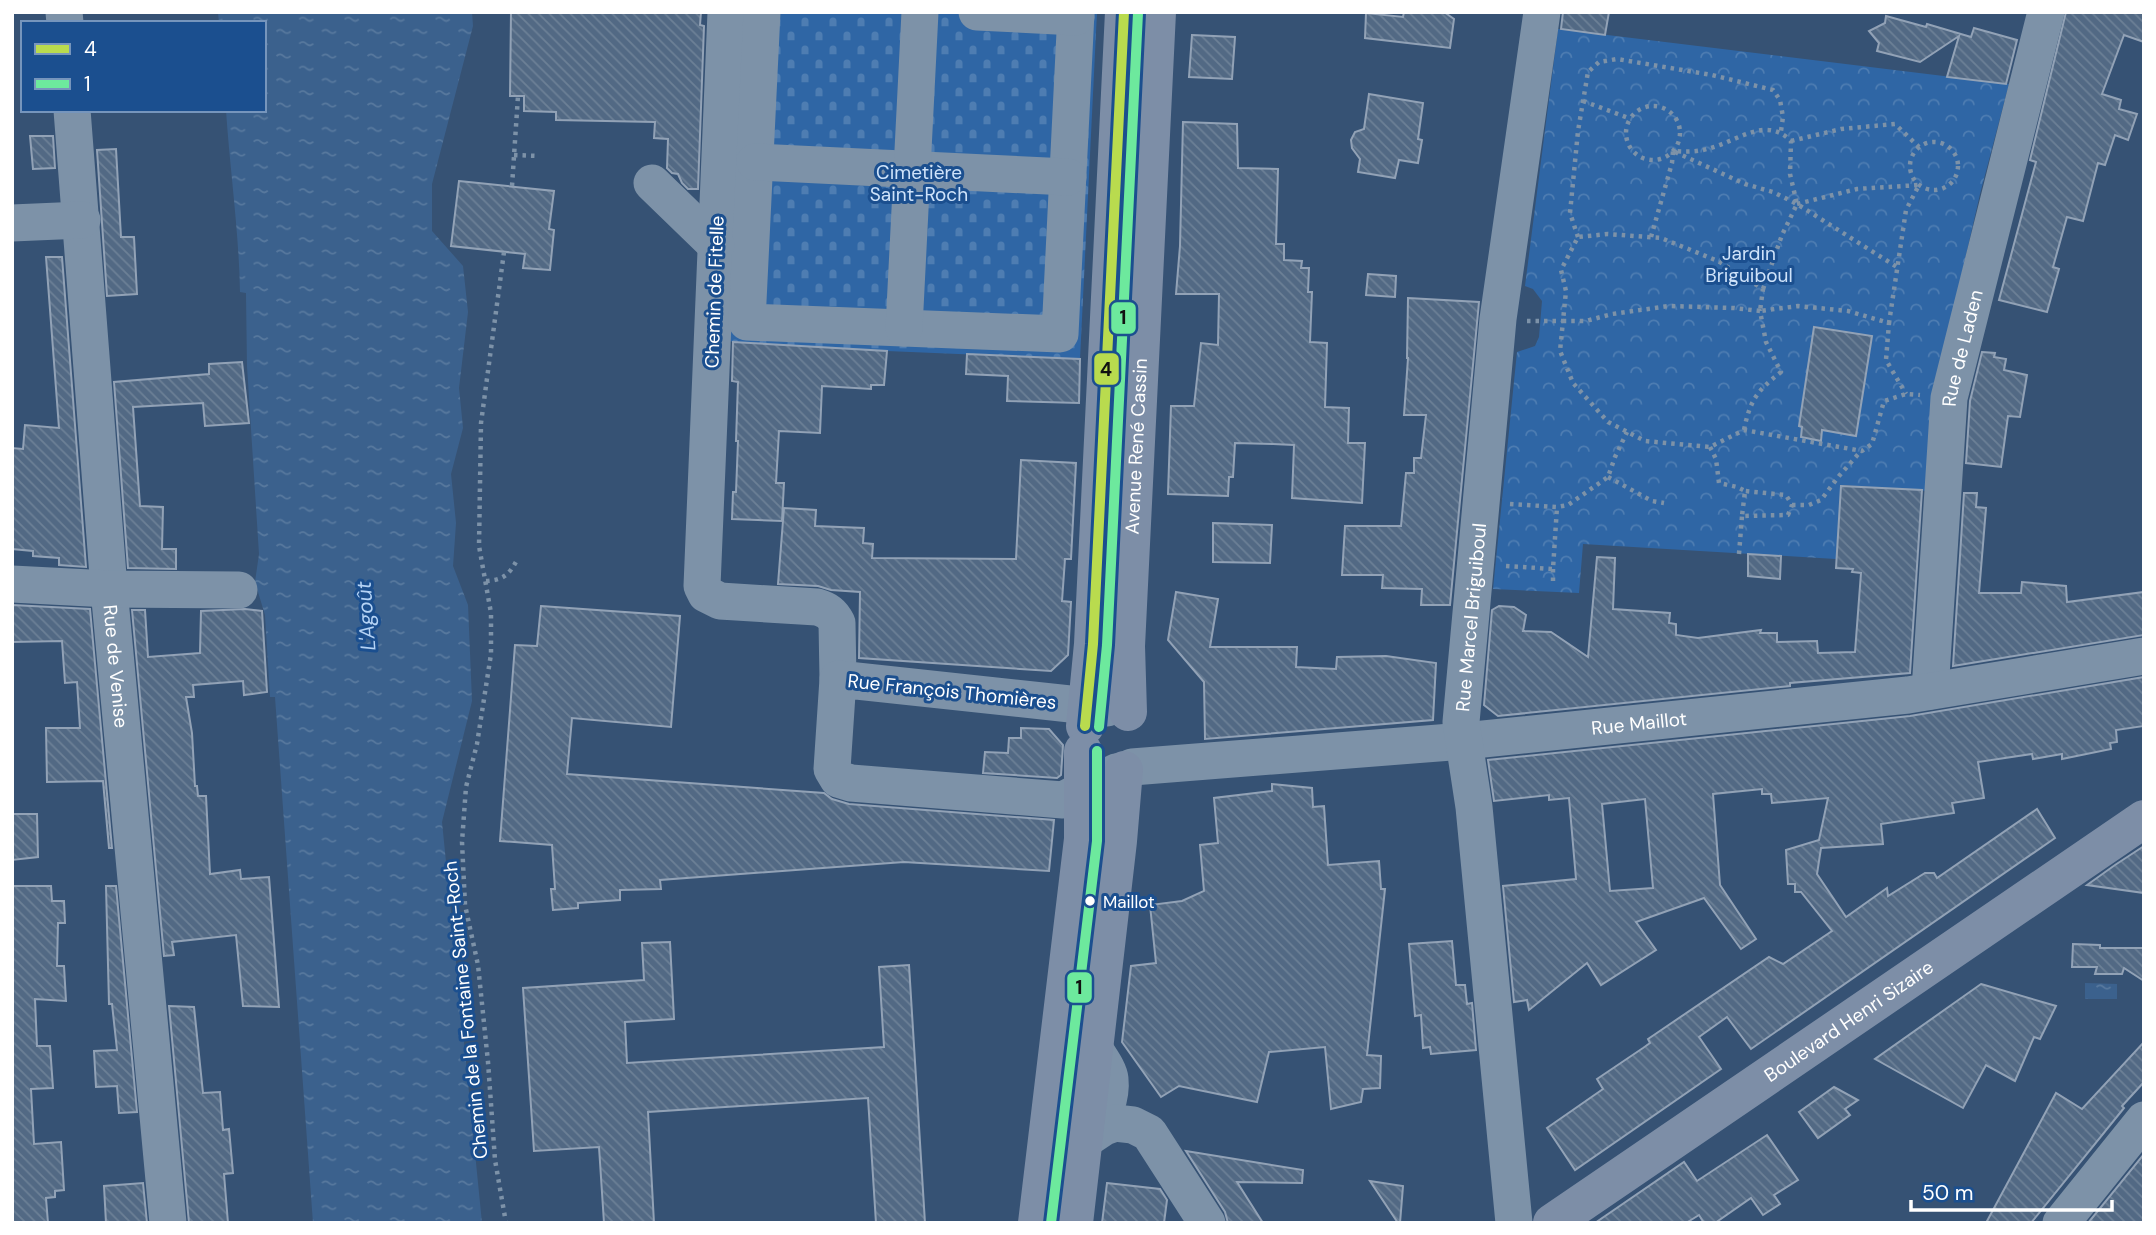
<svg xmlns="http://www.w3.org/2000/svg" width="2156" height="1235" font-family="'DM Sans',sans-serif">
	<style>
		.forest { fill: url(#forest-crowns) }
		.cemetery { fill: url(#cemetery-stones) }
		.water { fill: url(#water-ripples) }
		.building { fill: url(#building-back-hatch); stroke: #92a2b6; stroke-width: 2; fill-rule: evenodd }
		.lines { fill: none; stroke-linecap: round; stroke-linejoin: round }
		.path { stroke: #7d92a8; stroke-width: 4.5; stroke-dasharray: 3.5 5; stroke-linecap: butt }
		.minor { stroke: #7d92a8; stroke-width: 37 }
		.major { stroke: #7d8ea7; stroke-width: 38 }
		.bus-1-casing { stroke: #1b4f8f; stroke-width: 16 }
		.bus-2-casing { stroke: #1b4f8f; stroke-width: 16 }
		.bus-1 { stroke: #b9db4e; stroke-width: 10 }
		.bus-2 { stroke: #6de99d; stroke-width: 10 }
		.bus-dot { fill: #fff; stroke: #1b4f8f; stroke-width: 2.5 }
		.labels { text-anchor: middle; stroke-width: 6; stroke-linejoin: round; paint-order: stroke }
		.bus-label { font-size: 17px; fill: #fff; stroke: #1b4f8f; text-anchor: start }
		.park-label { font-size: 19px; fill: #cfe3fa; stroke: #1b4f8f }
		.street-label { font-size: 19px; fill: #fff; stroke: #1b4f8f }
		.water-label { font-size: 21px; font-style: italic; fill: #b5d3f5; stroke: #1b4f8f }
		.line-badge { stroke: #1b4f8f; stroke-width: 2.5 }
		.pale-badge-label { font-size: 19px; text-anchor: middle; font-weight: bold; fill: #111 }
	</style>
	<defs>
		<pattern id="forest-crowns" width="20" height="18" patternUnits="userSpaceOnUse" patternTransform="scale(1.75)"><rect width="20" height="18" fill="#2f66a5"/><path d="M2 6a3 3 0 1 1 6 0M12 15a3 3 0 1 1 6 0" fill="none" stroke="#4e7db2"/></pattern>
		<pattern id="cemetery-stones" width="16" height="16" patternUnits="userSpaceOnUse" patternTransform="scale(1.75)"><rect width="16" height="16" fill="#2f66a5"/><path d="M2 7V4a2 2 0 0 1 4 0v3zM10 15v-3a2 2 0 0 1 4 0v3z" fill="#4e7db2"/></pattern>
		<pattern id="water-ripples" width="26" height="14" patternUnits="userSpaceOnUse" patternTransform="scale(1.75)"><rect width="26" height="14" fill="#3b618d"/><path d="M2 4q2-2 4 0t4 0M15 11q2-2 4 0t4 0" fill="none" stroke="#58799e"/></pattern>
		<pattern id="building-back-hatch" width="6" height="6" patternUnits="userSpaceOnUse" patternTransform="scale(1.75)"><rect width="6" height="6" fill="#526984"/><path d="M-1 5l2 2M0 0l6 6M5-1l2 2" fill="none" stroke="#6c8096"/></pattern>
	</defs>
	<rect width="100%" height="100%" fill="#365274"/>
	<!-- forest -->
	<path class="forest" d="M1558 29 2009 84 1980 194 1945 347 1933 386 1929 491 1841 485 1836 559 1583 544 1579 593 1493 589 1517 352 1535 346 1539 337 1542 301 1533 289 1525 286Z"/>
	<!-- cemetery -->
	<path class="cemetery" d="M738 12H1097L1080 359 887 351 723 341Z"/>
	<!-- water -->
	<g class="water">
		<path d="M218 12H472L473 26 432 184V231L463 266 468 312 459 388 463 428 451 474 456 523 453 566 468 605 472 701 442 822 482 1223H313L275 697H270L265 615 255 582 259 554 247 366 246 293 240 292C239 231 230 171 226 110H264V23H219Z"/>
		<path d="M2085 983 2117 984V999H2085Z"/>
	</g>
	<!-- building -->
	<g class="building">
		<path d="M511 12H701L700 25 704 26 698 189H688L682 183 678 174 672 173 667 168 668 139 654 138 655 122 556 120V112L524 111V96H510Z"/>
		<path d="M1404 12H1444L1454 19 1450 48 1365 38 1366 13 1403 17Z"/>
		<path d="M1563 12H1609L1605 35 1561 29Z"/>
		<path d="M2066 12H2144V42L2124 35 2102 94 2121 100 2119 109 2137 114 2128 140 2115 135 2105 165 2098 163 2083 221 2067 217 2053 267 2059 269 2047 312 1999 300 2036 162 2030 160Z"/>
		<path d="M1886 16 1926 27 1927 24 1971 37 1974 28 2017 40 2006 84 1947 77 1959 36 1920 62 1877 51 1879 43 1869 31 1885 23Z"/>
		<path d="M1192 35 1235 37 1232 79 1189 77Z"/>
		<path d="M1369 94 1423 103 1418 139 1422 140 1418 163 1399 160 1395 178 1358 172 1360 159 1352 148 1351 140 1355 132 1364 129Z"/>
		<path d="M1183 122 1237 124 1238 168 1278 169 1276 244H1284V260L1302 261 1301 268H1309L1308 292H1312L1310 342 1327 343 1325 407 1349 408 1348 443H1365L1362 503 1292 498 1294 445 1273 444 1235 443 1233 477H1229L1228 496 1168 494 1171 406H1194L1201 343 1218 345 1219 294H1176L1180 246Z"/>
		<path d="M30 136H53L55 168 33 169Z"/>
		<path d="M116 149 121 237H134L137 294 107 296 97 150Z"/>
		<path d="M459 181 554 191 549 229 554 230 550 270 523 268 525 254 451 246Z"/>
		<path d="M46 257H62L86 567 59 565V558L33 556V551L12 549V448L23 449 25 425 59 428Z"/>
		<path d="M1368 274 1396 276 1395 297 1366 295Z"/>
		<path d="M1408 298 1479 302 1450 605H1421L1422 589 1382 588 1383 575H1342L1345 526H1401L1406 473H1414V458H1421L1426 415H1404L1408 358H1407Z"/>
		<path d="M1814 327 1872 336 1856 436 1822 430 1821 441 1801 437 1802 427 1799 426Z"/>
		<path d="M733 342 887 351 884 385H871V389L822 386 820 433 779 431 776 483H784L782 521 732 519 733 492H736L738 441H736L738 382 732 381Z"/>
		<path d="M1982 352 1995 353 1994 357 2006 359 2004 370 2027 375 2020 417 2008 416 2001 467 1966 463 1970 401Z"/>
		<path d="M967 354 1080 359 1079 403 1007 401 1008 376 966 374Z"/>
		<path d="M242 362 249 423 205 426 203 403 133 407 140 506 163 507 162 549H176V569L128 568 114 382 209 374V364Z"/>
		<path d="M1021 460 1076 463 1071 559H1065L1062 601 1071 602 1068 655 1051 671 859 658 860 592 831 590 818 586 778 584 784 508 816 510 815 526 864 528 863 543 873 544 872 558 1016 559Z"/>
		<path d="M1841 486 1922 490 1910 673 1790 683V686L1498 716 1484 705 1492 610 1499 606 1514 607 1526 615 1523 631 1551 632 1588 657 1597 557 1615 558 1613 609 1670 613 1669 623 1676 624V635L1698 638 1761 630 1760 633H1777V642L1817 641 1818 653 1855 652 1861 573 1852 572 1853 569 1836 568Z"/>
		<path d="M1964 493H1977L1976 507 1986 508 1979 593H2021L2022 582 2066 586 2067 602 2144 592V635L1953 666Z"/>
		<path d="M1213 523 1272 525 1270 563 1213 562Z"/>
		<path d="M1748 554 1781 556 1780 579 1748 576Z"/>
		<path d="M1176 592 1218 599 1210 647H1297L1296 667 1336 669 1337 657 1386 656 1436 663 1433 720 1205 739 1204 682 1168 640Z"/>
		<path d="M12 605 90 609 112 848H109L103 781 47 782 46 728H80L77 682 65 683 62 641 12 642Z"/>
		<path d="M541 606 680 616 671 727 572 718 567 774 824 793 832 799 849 804 1054 820 1049 871 904 862 660 880 661 889 620 890V900L578 903V908L553 910 551 889H555L552 845 500 841 515 645 537 646Z"/>
		<path d="M245 609 262 611 267 692 244 695 243 681 193 685 194 697H186L192 733 195 786H197L198 796H206L210 874 240 870 241 879 269 877 279 1007 243 1006 236 935 172 942 174 955 164 956 132 610H145L148 657 200 653 201 611Z"/>
		<path d="M2144 677V726L2116 730 2117 742 2110 743 2111 749 2062 759V754L2033 759 2032 754 1978 762 1984 798 1952 803 1954 813 1881 824 1883 844 1821 848 1817 874 1846 917 1887 888 1888 896 1925 873H1934L1937 878 2037 809 2055 838 1751 1049 1727 1017 1699 1037 1721 1069 1575 1170 1547 1128 1603 1089 1597 1079 1643 1048 1650 1043 1648 1039 1769 957 1783 964 1832 931 1801 892H1795V884H1788L1786 850 1819 840 1828 798 1772 803 1771 794H1762V789L1713 794 1720 885 1756 939 1741 949 1704 898 1636 922 1656 950 1601 985 1587 963 1529 1010 1527 1000 1514 1002 1503 886 1576 879 1569 798 1549 800V795L1494 801 1488 760 1910 716ZM1645 799 1653 888 1610 891 1602 804Z"/>
		<path d="M1021 728 1049 729 1063 745 1061 775 1057 778 983 773 985 752 1008 753 1009 738H1021Z"/>
		<path d="M1272 784 1312 788 1313 807 1324 806 1328 865 1379 861 1381 889H1385L1367 1055 1381 1056 1380 1088 1363 1089 1361 1102 1331 1109 1325 1047 1269 1052 1257 1102 1179 1086 1161 1097 1122 1042 1131 966 1156 963 1150 905 1182 901 1204 891 1200 845 1218 843 1214 798 1272 791Z"/>
		<path d="M12 814H37L38 857 12 860Z"/>
		<path d="M2144 846V893L2087 885 2115 865Z"/>
		<path d="M12 886H51L52 901H64L65 923H58L57 966H64L66 1001 35 999 37 1046H50L53 1088 31 1089 34 1144 61 1142 64 1190 55 1191V1197L46 1198 48 1223H12Z"/>
		<path d="M106 886H116L137 1112 119 1113 117 1086 96 1087 94 1051 117 1050 112 1004H109Z"/>
		<path d="M1452 941 1456 985H1465L1467 1004 1472 1003 1476 1050 1431 1054 1430 1047 1423 1048 1421 1015 1415 1016 1409 944Z"/>
		<path d="M670 942 674 1019 625 1022 627 1063 884 1047 879 967 909 965 925 1223H876L868 1098 648 1112 654 1223H604L599 1147 534 1151 523 988 644 980 642 943Z"/>
		<path d="M2073 944 2100 945V948H2144V981L2124 968 2122 974H2095L2097 967H2072Z"/>
		<path d="M1981 984 2056 1006 2040 1039 2034 1037 2015 1081 1986 1065 1963 1108 1875 1059Z"/>
		<path d="M169 1006 194 1007 203 1093 220 1092 223 1130 229 1129 233 1173 224 1174 228 1223H189Z"/>
		<path d="M2144 1042V1082L2122 1106 2124 1108 2031 1223H1986L2056 1093 2082 1109Z"/>
		<path d="M1834 1087 1858 1100 1845 1109 1850 1115 1818 1138 1799 1112Z"/>
		<path d="M1767 1135 1798 1180 1774 1195 1780 1204 1763 1215 1751 1198 1715 1223H1704L1699 1215 1686 1223H1595L1684 1162 1697 1181Z"/>
		<path d="M1186 1151 1303 1170 1302 1183 1237 1182 1263 1223H1228L1225 1212Z"/>
		<path d="M2144 1154V1223H2088Z"/>
		<path d="M1370 1181 1403 1186 1400 1223H1398Z"/>
		<path d="M143 1183 147 1223H106L104 1186Z"/>
		<path d="M1107 1183 1160 1189 1167 1200 1164 1223H1102Z"/>
	</g>
	<g class="lines">
		<!-- path -->
		<g class="path">
			<path d="M1583 101 1631 119"/>
			<circle cx="1653" cy="133" r="27"/>
			<path d="M1791 141 1841 129 1895 124 1919 147"/>
			<circle cx="1934" cy="166" r="24"/>
			<path d="M1675 152 1745 184 1773 192 1797 204 1897 267"/>
			<path d="M514 155 539 156"/>
			<path d="M512 186 518 96"/>
			<path d="M1797 204 1857 189 1919 185 1906 210 1889 323"/>
			<path d="M1578 237 1570 213 1578 131 1588 72 1599 62 1617 59 1712 75 1773 90 1780 100 1783 117 1781 131"/>
			<path d="M1651 237 1672 163 1673 151C1685 152 1696 152 1707 149 1737 142 1765 115 1791 141L1790 174 1797 204 1782 235 1763 289"/>
			<path d="M504 252 481 423 479 546 491 613V654L477 744 466 787 462 842 465 905 478 965 488 1062 495 1160 506 1223"/>
			<path d="M1527 321H1563L1560 351 1573 383 1608 422 1645 441 1710 447 1744 430 1862 451 1872 444 1884 401 1906 394 1920 395"/>
			<path d="M1744 430C1750 400 1757 391 1781 372L1766 342 1760 311 1734 308 1669 306 1612 314 1586 321H1563L1566 291 1561 270 1578 237 1608 234 1661 238 1718 261 1763 289 1760 311 1798 306 1848 311 1889 323 1886 360 1906 394"/>
			<path d="M1710 447 1716 459 1719 483 1737 487 1745 491 1742 516 1788 515 1792 505 1786 495 1745 491"/>
			<path d="M1608 477 1652 501 1664 503"/>
			<path d="M1510 504 1557 507 1568 505 1608 477 1615 457 1627 432"/>
			<path d="M1792 505H1809L1821 500 1839 476 1861 451"/>
			<path d="M1739 554 1742 516"/>
			<path d="M1506 566 1553 569 1557 507"/>
			<path d="M486 581C503 580 509 575 517 560"/>
			<path d="M1553 581V569"/>
		</g>
		<!-- minor -->
		<g class="minor">
			<path d="M64 12 65 23"/>
			<path d="M726 12 702 586 706 594 720 601 817 607C827 610 832 613 837 623L838 679"/>
			<path d="M762 12 747 322 1060 334 1076 12"/>
			<path d="M977 12 1076 17"/>
			<path id="s1" d="M72 110 109 589 168 1223"/>
			<path d="M755 162 1068 177"/>
			<path d="M652 183 716 245"/>
			<path d="M12 223 82 220"/>
			<path d="M904 328 920 12"/>
			<path d="M12 584 109 589 239 590"/>
			<path id="s2" d="M1930 691 1949 398 2046 12"/>
			<path d="M1107 708 838 679 832 769 838 779 851 783 1063 800 1116 772"/>
			<path id="s3" d="M1132 767 1464 741 1908 695 2144 656"/>
			<path d="M1093 1133C1103 1119 1112 1097 1110 1079 1109 1069 1099 1057 1094 1048"/>
			<path d="M1083 1141 1104 1127 1115 1123 1133 1125 1149 1133 1207 1223"/>
			<path id="s4" d="M1514 1223 1474 807 1461 722 1498 319 1542 12"/>
			<path d="M2061 1223 2144 1120"/>
		</g>
		<!-- major -->
		<g class="major">
			<path id="s5" d="M1128 712 1126 646 1157 12"/>
			<path d="M1085 726 1093 644 1124 12"/>
			<path d="M1037 1223 1083 839V751"/>
			<path d="M1074 1223 1118 841 1124 770"/>
			<path id="s6" d="M1552 1223 2144 819"/>
		</g>
		<defs>
			<path id="bus-1" d="M1085 726 1093 644 1124 12"/>
			<g id="bus-2">
				<path d="M1099 727 1107 645 1138 13"/>
				<path d="M1051 1223 1097 841V751"/>
			</g>
		</defs>
		<!-- bus-1 casing -->
		<use href="#bus-1" class="bus-1-casing"/>
		<!-- bus-2 casing -->
		<use href="#bus-2" class="bus-2-casing"/>
		<!-- bus-1 -->
		<use href="#bus-1" class="bus-1"/>
		<!-- bus-2 -->
		<use href="#bus-2" class="bus-2"/>
	</g>
	<!-- markers -->
	<circle class="bus-dot" cx="1090" cy="901" r="6"/>
	<g class="labels">
		<!-- bus labels -->
		<g class="bus-label">
			<text x="1103" y="908">Maillot</text>
		</g>
		<!-- park labels -->
		<g class="park-label">
			<text x="919" y="179">Cimetière<tspan x="919" dy="22">Saint-Roch</tspan></text>
			<text x="1749" y="260">Jardin<tspan x="1749" dy="22">Briguiboul</tspan></text>
		</g>
		<!-- street labels -->
		<g class="street-label">
			<text transform="translate(714 292) rotate(-88)" y="7">Chemin de Fitelle</text>
			<text dy="7" stroke="none"><textPath href="#s2" startOffset="345">Rue de Laden</textPath></text>
			<text dy="7" stroke="none"><textPath href="#s5" startOffset="266">Avenue René Cassin</textPath></text>
			<text dy="7" stroke="none"><textPath href="#s4" startOffset="609">Rue Marcel Briguiboul</textPath></text>
			<text dy="7" stroke="none"><textPath href="#s1" startOffset="558">Rue de Venise</textPath></text>
			<text transform="translate(952 691) rotate(6)" y="7">Rue François Thomières</text>
			<text dy="7" stroke="none"><textPath href="#s3" startOffset="509">Rue Maillot</textPath></text>
			<text transform="translate(465 1010) rotate(-96)" y="7">Chemin de la Fontaine Saint-Roch</text>
			<text dy="7" stroke="none"><textPath href="#s6" startOffset="359">Boulevard Henri Sizaire</textPath></text>
		</g>
		<!-- water labels -->
		<g class="water-label">
			<text transform="translate(366 616) rotate(-94)" y="7">L'Agoût</text>
		</g>
	</g>
	<g class="line-badge">
		<rect x="1110" y="301" width="27" height="34" rx="7" fill="#6de99d"/>
		<rect x="1093" y="352" width="27" height="34" rx="7" fill="#b9db4e"/>
		<rect x="1066" y="971" width="27" height="33" rx="7" fill="#6de99d"/>
	</g>
	<g class="pale-badge-label">
		<text x="1123" y="324">1</text>
		<text x="1106" y="376">4</text>
		<text x="1079" y="994">1</text>
	</g>
	<!-- border -->
	<rect width="2156" height="1235" fill="none" stroke="#ffffff" stroke-width="28"/>
	<!-- legend -->
	<rect x="21" y="21" width="245" height="91" fill="#1b4f8f" stroke="#7695bc" stroke-width="2"/>
	<rect x="35" y="44" width="35" height="10" fill="#b9db4e" stroke="#7695bc" stroke-width="2"/>
	<text x="84" y="56" font-size="21" fill="#ffffff">4</text>
	<rect x="35" y="79" width="35" height="10" fill="#6de99d" stroke="#7695bc" stroke-width="2"/>
	<text x="84" y="91" font-size="21" fill="#ffffff">1</text>
	<!-- scale -->
	<path d="M1911 1200v10h201v-10" fill="none" stroke="#ffffff" stroke-width="3.5"/>
	<text x="1922" y="1200" font-size="21" fill="#ffffff" stroke="#1b4f8f" stroke-width="5" paint-order="stroke">50 m</text>
</svg>
